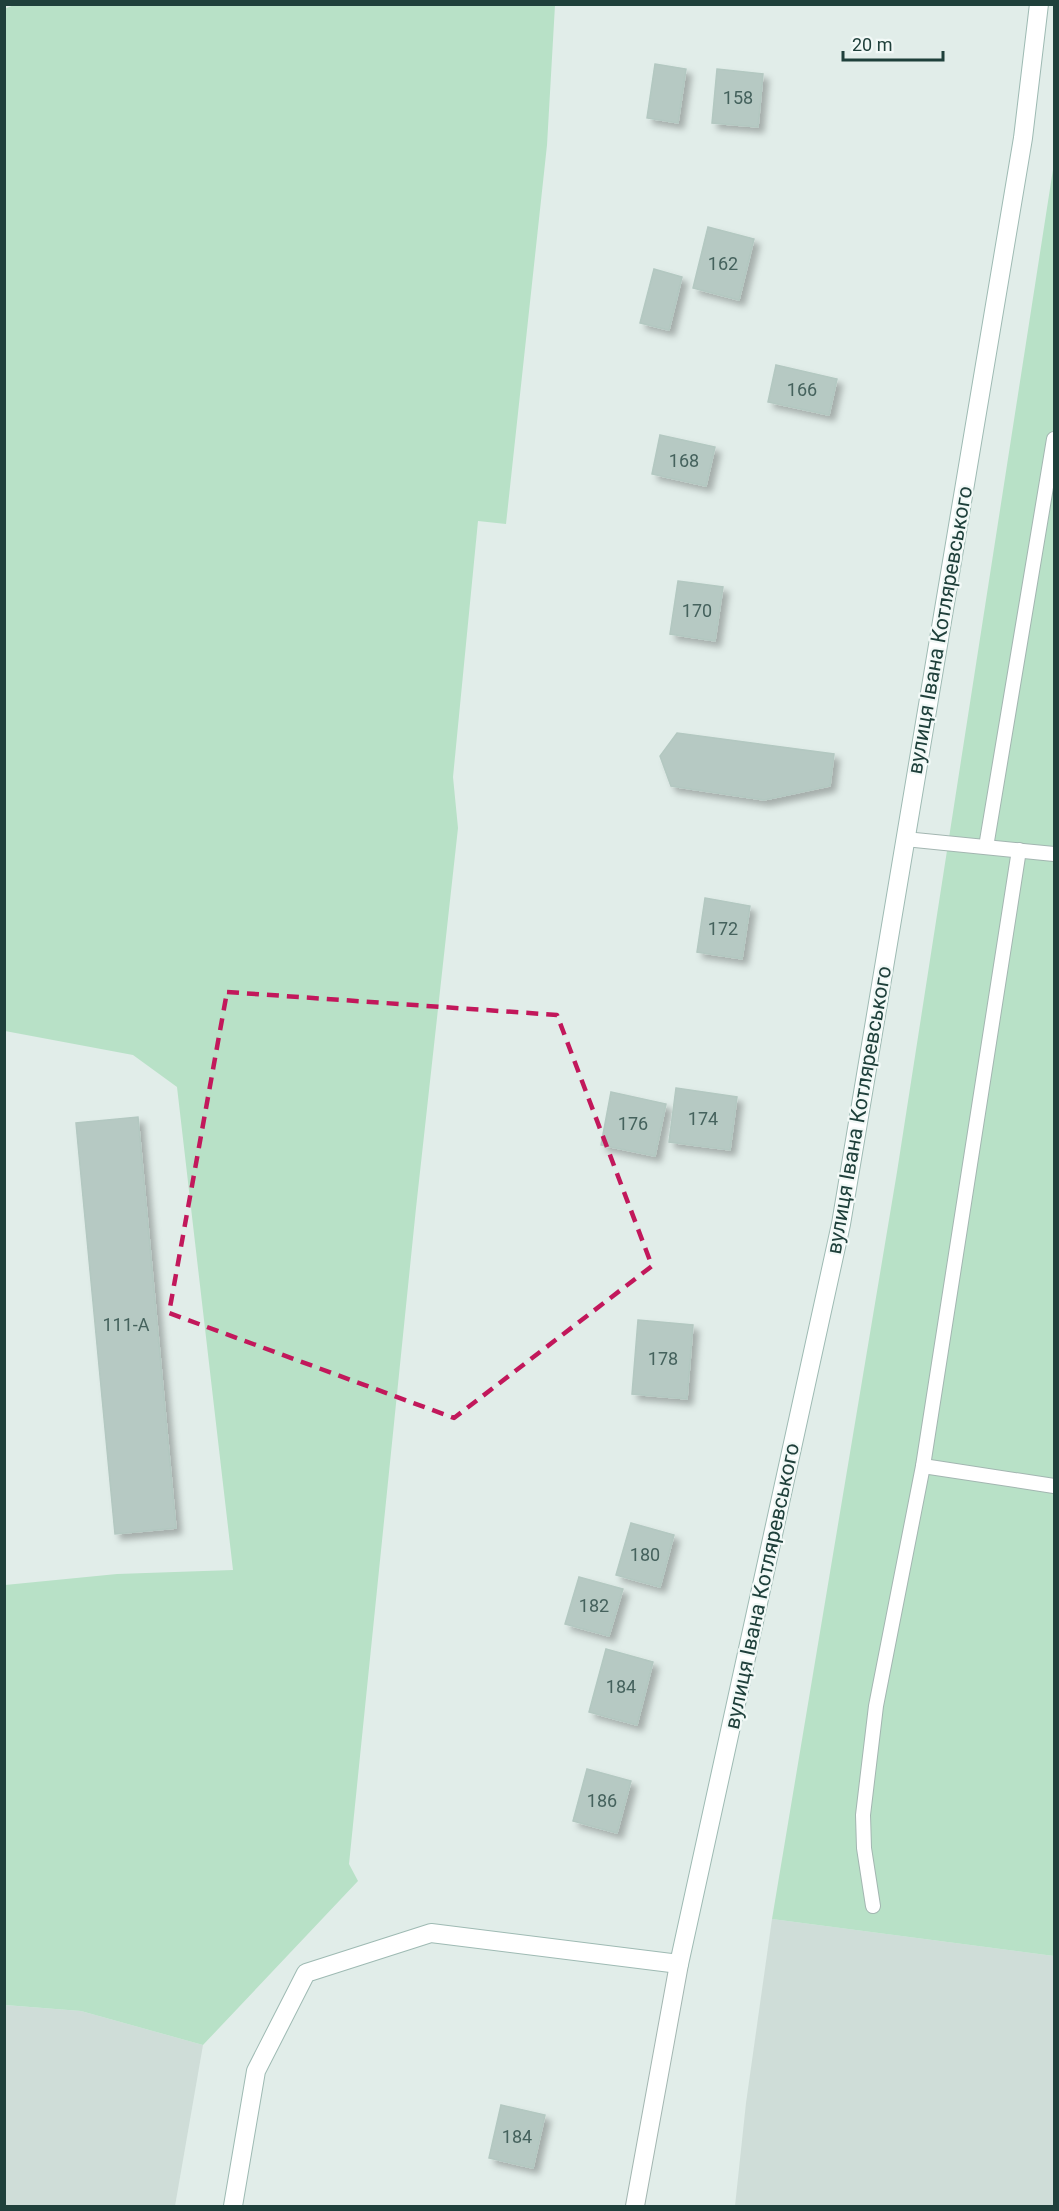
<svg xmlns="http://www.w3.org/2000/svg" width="1059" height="2211" font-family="Roboto,sans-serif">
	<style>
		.built { fill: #cfddd8 }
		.green { fill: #b8e1c7 }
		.building { fill: #b6c9c3; stroke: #b3c8c1; stroke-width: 1.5; filter: url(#shadow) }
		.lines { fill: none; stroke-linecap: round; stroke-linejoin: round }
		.lane-casing { stroke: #a3b6b1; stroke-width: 16 }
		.street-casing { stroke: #a3b6b1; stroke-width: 20 }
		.secondary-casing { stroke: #9ebab3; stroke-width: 20 }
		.lane { stroke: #fff; stroke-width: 14 }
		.street { stroke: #fff; stroke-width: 18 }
		.secondary { stroke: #fff; stroke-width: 18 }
		.marked { fill: none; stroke: #c2185b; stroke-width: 4.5; stroke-dasharray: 12 8; stroke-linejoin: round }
		.labels { text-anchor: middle; stroke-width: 4.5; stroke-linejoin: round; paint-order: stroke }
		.number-label { font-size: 18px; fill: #45625d }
		.street-label { font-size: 21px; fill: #1f403b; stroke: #f2f9f7 }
	</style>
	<defs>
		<filter id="shadow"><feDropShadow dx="5.5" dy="5.5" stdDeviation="3" flood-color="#0004"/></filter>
	</defs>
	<rect width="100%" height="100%" fill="#e1ede9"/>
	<!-- built -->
	<g class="built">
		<path d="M772 1919 1054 1956V2206H735L746 2103Z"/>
		<path d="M4 2005 81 2011 203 2045 175 2206H5Z"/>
	</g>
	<!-- green -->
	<g class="green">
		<path d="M14 5H555L547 145 506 524 478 521 453 777 458 828 416 1208 349 1864 358 1881 203 2045 81 2011 5 2005V1585L117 1574 233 1570 177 1087 133 1055 5 1031 4 9Z"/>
		<path d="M1054 163V1956L772 1919 897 1172Z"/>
	</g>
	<!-- building -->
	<g class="building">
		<path d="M655 64 686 69 678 123 647 118Z"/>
		<path d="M717 69 763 74 758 127 712 123Z"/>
		<path d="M708 227 754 239 739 300 693 288Z"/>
		<path d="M654 269 682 277 669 330 640 323Z"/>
		<path d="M776 365 837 379 829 415 768 402Z"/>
		<path d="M660 435 715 447 706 486 652 474Z"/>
		<path d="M678 581 723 587 715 641 670 634Z"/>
		<path d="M677 733 834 754 830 786 764 800 671 786 660 756Z"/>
		<path d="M705 898 750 906 742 959 697 952Z"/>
		<path d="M676 1088 737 1097 730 1150 669 1142Z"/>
		<path d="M611 1092 666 1104 655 1156 601 1145Z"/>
		<path d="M138 1117 176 1528 115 1534 76 1123Z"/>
		<path d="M638 1320 693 1325 687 1399 632 1394Z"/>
		<path d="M631 1523 674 1535 660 1587 616 1575Z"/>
		<path d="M579 1577 623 1589 609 1636 565 1624Z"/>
		<path d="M606 1649 653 1662 637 1725 589 1712Z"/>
		<path d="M587 1769 631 1781 617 1833 573 1821Z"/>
		<path d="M501 2105 545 2115 533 2168 489 2158Z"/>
	</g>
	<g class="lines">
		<defs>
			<g id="lane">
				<path d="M905 839 1054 854"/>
				<path d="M986 847 1054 439"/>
				<path d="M923 1466 1054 1486"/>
				<path d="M873 1906 864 1848 863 1815 876 1706 923 1466 1019 850"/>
			</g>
			<path id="street" d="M635 2206 679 1964"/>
			<path id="secondary" d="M233 2206 256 2071 306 1973 431 1933 679 1964 841 1224 1023 138 1039 4"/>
		</defs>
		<!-- lane casing -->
		<use href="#lane" class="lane-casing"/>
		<!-- street casing -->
		<use href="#street" class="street-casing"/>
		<!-- secondary casing -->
		<use href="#secondary" class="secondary-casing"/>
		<!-- lane -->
		<use href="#lane" class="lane"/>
		<!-- street -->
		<use href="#street" class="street"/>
		<!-- secondary -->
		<use href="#secondary" class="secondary"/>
	</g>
	<!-- marked area -->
	<path class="marked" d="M227 992 557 1015 652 1266 454 1418 169 1313Z"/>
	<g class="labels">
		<!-- number labels -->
		<g class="number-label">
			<text x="738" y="104">158</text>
			<text x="723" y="270">162</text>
			<text x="802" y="396">166</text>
			<text x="684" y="467">168</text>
			<text x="697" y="617">170</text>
			<text x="723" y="935">172</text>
			<text x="703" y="1125">174</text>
			<text x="633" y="1130">176</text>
			<text x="126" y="1331">111-А</text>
			<text x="663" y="1365">178</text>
			<text x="645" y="1561">180</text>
			<text x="594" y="1612">182</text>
			<text x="621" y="1693">184</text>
			<text x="602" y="1807">186</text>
			<text x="517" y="2143">184</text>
		</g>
		<!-- street labels -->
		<g class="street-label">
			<text transform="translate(940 630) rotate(-80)" y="7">вулиця Івана Котляревського</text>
			<text transform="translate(859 1110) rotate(-80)" y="7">вулиця Івана Котляревського</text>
			<text transform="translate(762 1586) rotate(-78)" y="7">вулиця Івана Котляревського</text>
		</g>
	</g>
	<!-- border -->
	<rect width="1059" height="2211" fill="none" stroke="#1f403b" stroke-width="12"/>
	<!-- scale -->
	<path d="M843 51v9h100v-9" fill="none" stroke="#1f403b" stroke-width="3"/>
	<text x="852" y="51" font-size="18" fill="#1f403b" stroke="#f2f9f7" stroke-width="4.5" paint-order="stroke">20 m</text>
</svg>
